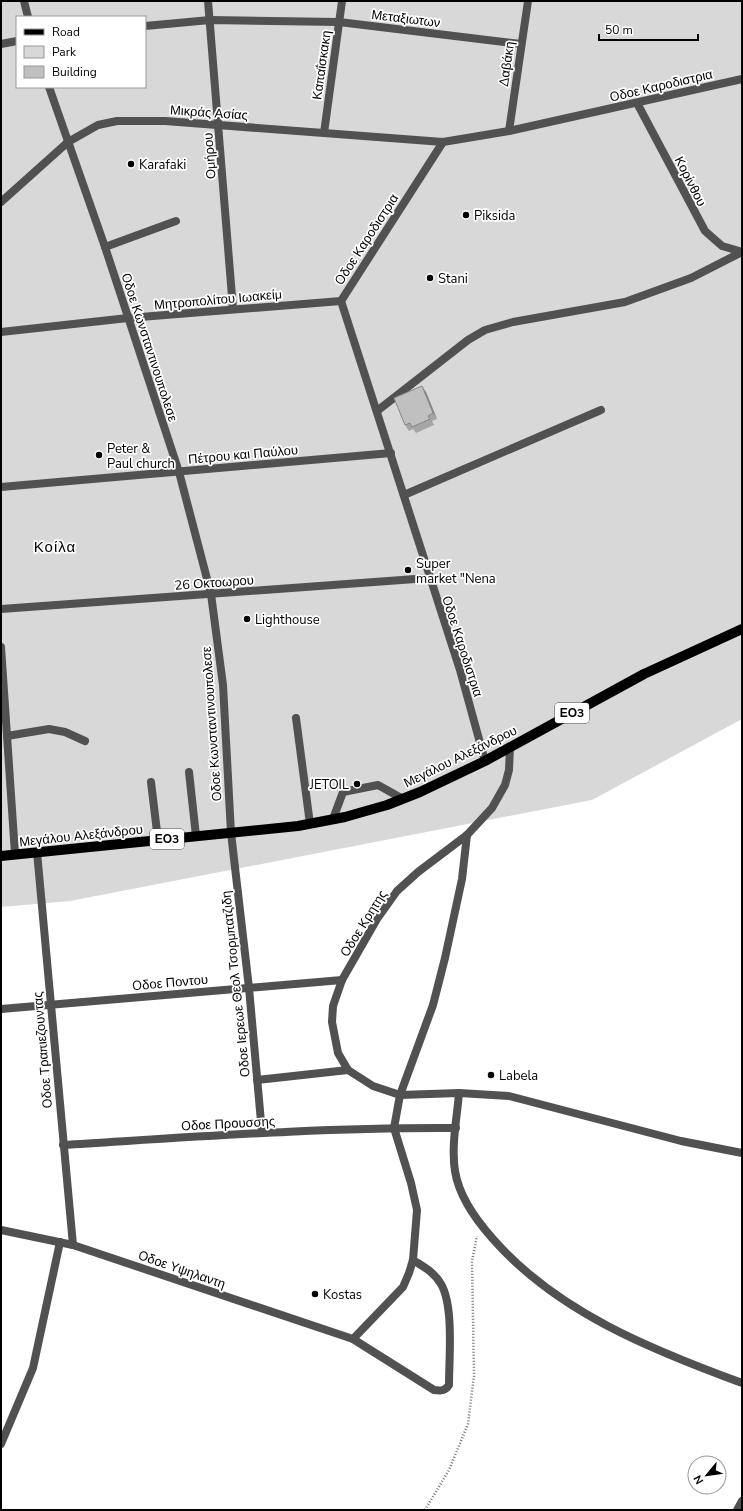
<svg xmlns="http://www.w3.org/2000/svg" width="743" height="1511" font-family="'Nunito Sans',sans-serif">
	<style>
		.green { fill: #d8d8d8; fill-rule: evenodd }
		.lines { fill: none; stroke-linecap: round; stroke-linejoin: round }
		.primary-casing { stroke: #dbdbdb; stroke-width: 11 }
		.path { stroke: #737373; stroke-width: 2.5; stroke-dasharray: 1 2; stroke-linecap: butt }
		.lane { stroke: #515151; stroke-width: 8 }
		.street { stroke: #515151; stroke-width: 8 }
		.primary { stroke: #000; stroke-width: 10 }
		.wall { fill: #a5a5a5 }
		.shaded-wall { fill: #868686 }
		.building { fill: #c0c0c0; stroke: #868686 }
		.poi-dot { fill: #000; stroke: #fff; stroke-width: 1.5 }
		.labels { text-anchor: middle; stroke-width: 3.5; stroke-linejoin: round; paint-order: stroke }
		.shield { fill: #fff; stroke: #4c4c4c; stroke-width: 1 }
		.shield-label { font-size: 12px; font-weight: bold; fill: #000 }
		.street-label { font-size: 13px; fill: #000; stroke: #fff }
		.poi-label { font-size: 13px; fill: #000; stroke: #fff; text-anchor: start }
		.quarter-label { font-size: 15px; letter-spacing: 1px; fill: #000; stroke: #fff }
	</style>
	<rect width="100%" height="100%" fill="#fff"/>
	<!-- green -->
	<path class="green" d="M1 1H742V719L592 800 70 901 1 907ZM17 17H145V87H17Z"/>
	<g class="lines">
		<defs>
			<path id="primary" d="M1 856 298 826 345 817 387 805 420 792 485 761 644 674 742 629"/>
		</defs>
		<!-- primary casing -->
		<use href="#primary" class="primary-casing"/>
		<!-- path -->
		<path class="path" d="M425 1510 449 1470 468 1424 474 1375 472 1261 477 1236"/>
		<!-- lane -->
		<g class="lane">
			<path d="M296 718 310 824"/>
			<path d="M7 736 49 729 65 732 85 741"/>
			<path d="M189 772 196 836"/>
			<path d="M151 782 158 840"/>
			<path d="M333 819 343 792 378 785 403 799"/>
			<path d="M353 1339 434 1390C441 1391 445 1391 449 1385 449 1358 454 1306 441 1284 434 1272 424 1267 413 1260"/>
			<path d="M737 1510 742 1501"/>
		</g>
		<!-- street -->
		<g class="street">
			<path d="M24 1 28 17"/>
			<path d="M208 1 233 309"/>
			<path d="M145 26 210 20 339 22 521 44"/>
			<path d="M1 44 17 41"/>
			<path d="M49 87 105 247 179 472 211 594 223 685 231 833 249 988 262 1133"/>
			<path d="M637 103 705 231 722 246 742 252"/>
			<path d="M509 131 528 1"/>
			<path d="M324 133 342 1"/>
			<path d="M1 202 68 142 98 125 117 121H165L443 142 509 131 742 79"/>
			<path d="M105 247 176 221"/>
			<path d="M341 301 460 670 485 761"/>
			<path d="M341 301 443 142"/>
			<path d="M1 332 128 318 341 301"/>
			<path d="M377 411 468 340 485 330 513 322 625 302 691 278 742 252"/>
			<path d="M1 487 391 453"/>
			<path d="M404 495 601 410"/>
			<path d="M1 609 429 578"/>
			<path d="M1 647 15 854"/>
			<path d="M510 747 509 770 505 785 492 808 467 835 418 872 397 891 377 919 342 980 333 1006 332 1022 338 1053 348 1070 373 1086 400 1095 459 1093 509 1096 681 1141 742 1153"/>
			<path d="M37 852 73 1245"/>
			<path d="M1 1009 342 980"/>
			<path d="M257 1080 348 1070"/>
			<path d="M459 1093C457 1118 451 1146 455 1171 459 1197 476 1220 493 1239 557 1312 652 1350 742 1383"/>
			<path d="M63 1145C194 1137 325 1127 456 1128"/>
			<path d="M1 1230 73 1245 353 1339 403 1287 409 1273 413 1260 417 1210 411 1183 394 1128 400 1095 433 1005 445 958 462 879 467 835"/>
			<path d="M1 1444 33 1368 60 1242"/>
		</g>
		<!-- primary -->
		<use href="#primary" class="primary"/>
	</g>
	<!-- wall -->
	<path class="wall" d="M426 392 437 419 432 421 434 425 416 433 413 429 409 431 405 425Z"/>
	<!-- shaded-wall -->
	<path class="shaded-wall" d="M422 386 426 392 437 419 433 413Z"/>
	<!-- building -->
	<path class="building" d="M422 386 433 413 428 416 430 419 412 427 410 423 405 425 394 398Z"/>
	<!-- markers -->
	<g class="poi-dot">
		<circle cx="131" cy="164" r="4"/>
		<circle cx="466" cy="215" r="4"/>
		<circle cx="430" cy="278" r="4"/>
		<circle cx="99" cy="455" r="4"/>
		<circle cx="408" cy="570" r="4"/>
		<circle cx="247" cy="619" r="4"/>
		<circle cx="357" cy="784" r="4"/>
		<circle cx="491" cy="1075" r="4"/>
		<circle cx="315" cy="1294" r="4"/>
	</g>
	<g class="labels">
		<!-- shield labels -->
		<g class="shield">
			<rect x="555" y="703" width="34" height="20" rx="3"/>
			<rect x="150" y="829" width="34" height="20" rx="3"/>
		</g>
		<g class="shield-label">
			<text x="572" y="717">ΕΟ3</text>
			<text x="167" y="843">ΕΟ3</text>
		</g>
		<!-- street labels -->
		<g class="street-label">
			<text transform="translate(406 18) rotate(7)" y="5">Μεταξιωτων</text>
			<text transform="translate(506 64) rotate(-82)" y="5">Δαβάκη</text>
			<text transform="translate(321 65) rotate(-82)" y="5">Καπαΐσκακη</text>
			<text transform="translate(661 85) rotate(-13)" y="5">Oδοε Καροδιστρια</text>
			<text transform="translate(209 112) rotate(4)" y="5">Μικράς Ασίας</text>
			<text transform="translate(209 156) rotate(-94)" y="5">Ομήρου</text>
			<text transform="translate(691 181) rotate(63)" y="5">Κορίνθου</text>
			<text transform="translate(366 239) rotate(-57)" y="5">Oδοε Καροδιστρια</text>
			<text transform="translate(218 299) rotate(-5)" y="5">Μητροπολίτου Ιωακείμ</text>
			<text transform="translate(150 347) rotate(72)" y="5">Oδοε Κωνσταντινουπολεσε</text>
			<text transform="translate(243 454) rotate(-5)" y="5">Πέτρου και Παύλου</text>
			<text transform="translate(214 582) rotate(-4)" y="5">26 Οκτοωρου</text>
			<text transform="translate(463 646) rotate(72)" y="5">Oδοε Καροδιστρια</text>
			<text transform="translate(211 724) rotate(-94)" y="5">Oδοε Κωνσταντινουπολεσε</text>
			<text transform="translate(460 756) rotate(-26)" y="5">Μεγάλου Αλεξάνδρου</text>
			<text transform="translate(81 835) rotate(-6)" y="5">Μεγάλου Αλεξάνδρου</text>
			<text transform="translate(363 923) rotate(-58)" y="5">Oδοε Κρητης</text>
			<text transform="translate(170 982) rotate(-5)" y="5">Oδοε Ποντου</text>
			<text transform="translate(235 984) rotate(-96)" y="5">Oδοε Ιερεωε Θεολ Τσορμπατζιδη</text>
			<text transform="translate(42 1050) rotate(-95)" y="5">Oδοε Τραπιεζουντας</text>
			<text transform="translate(228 1123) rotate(-3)" y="5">Oδοε Προυσσης</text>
			<text transform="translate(182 1269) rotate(19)" y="5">Oδοε Υψηλαντη</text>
		</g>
		<!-- poi labels -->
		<g class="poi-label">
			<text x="139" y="169">Karafaki</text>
			<text x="474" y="220">Piksida</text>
			<text x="438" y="283">Stani</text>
			<text x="107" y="453">Peter &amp;<tspan x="107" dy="15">Paul church</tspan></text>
			<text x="416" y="568">Super<tspan x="416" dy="15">market "Nena</tspan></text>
			<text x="255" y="624">Lighthouse</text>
			<text x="349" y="789" text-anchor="end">JETOIL</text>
			<text x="499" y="1080">Labela</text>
			<text x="323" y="1299">Kostas</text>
		</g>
		<!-- quarter labels -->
		<g class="quarter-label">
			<text x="55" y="552">Κοίλα</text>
		</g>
	</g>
	<!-- border -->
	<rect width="743" height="1511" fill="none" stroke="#000000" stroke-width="4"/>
	<!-- legend -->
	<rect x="16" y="16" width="130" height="72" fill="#ffffff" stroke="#999999"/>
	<rect x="24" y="29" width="20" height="6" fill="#000000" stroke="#999999"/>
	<text x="52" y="36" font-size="12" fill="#000000">Road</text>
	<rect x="24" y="46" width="20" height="12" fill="#d8d8d8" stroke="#999999"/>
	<text x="52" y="56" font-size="12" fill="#000000">Park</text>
	<rect x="24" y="66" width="20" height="12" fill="#c0c0c0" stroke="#999999"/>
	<text x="52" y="76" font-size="12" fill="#000000">Building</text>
	<!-- north arrow -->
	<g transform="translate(707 1475) rotate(241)"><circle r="19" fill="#ffffff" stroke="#999999"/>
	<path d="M0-3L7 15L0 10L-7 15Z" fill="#000000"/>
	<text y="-6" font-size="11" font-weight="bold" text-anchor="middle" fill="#000000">N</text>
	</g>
	<!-- scale -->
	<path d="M599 34v6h99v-6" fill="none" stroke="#000000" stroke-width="2"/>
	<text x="605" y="34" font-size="12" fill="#000000" stroke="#ffffff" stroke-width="3" paint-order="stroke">50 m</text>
</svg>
